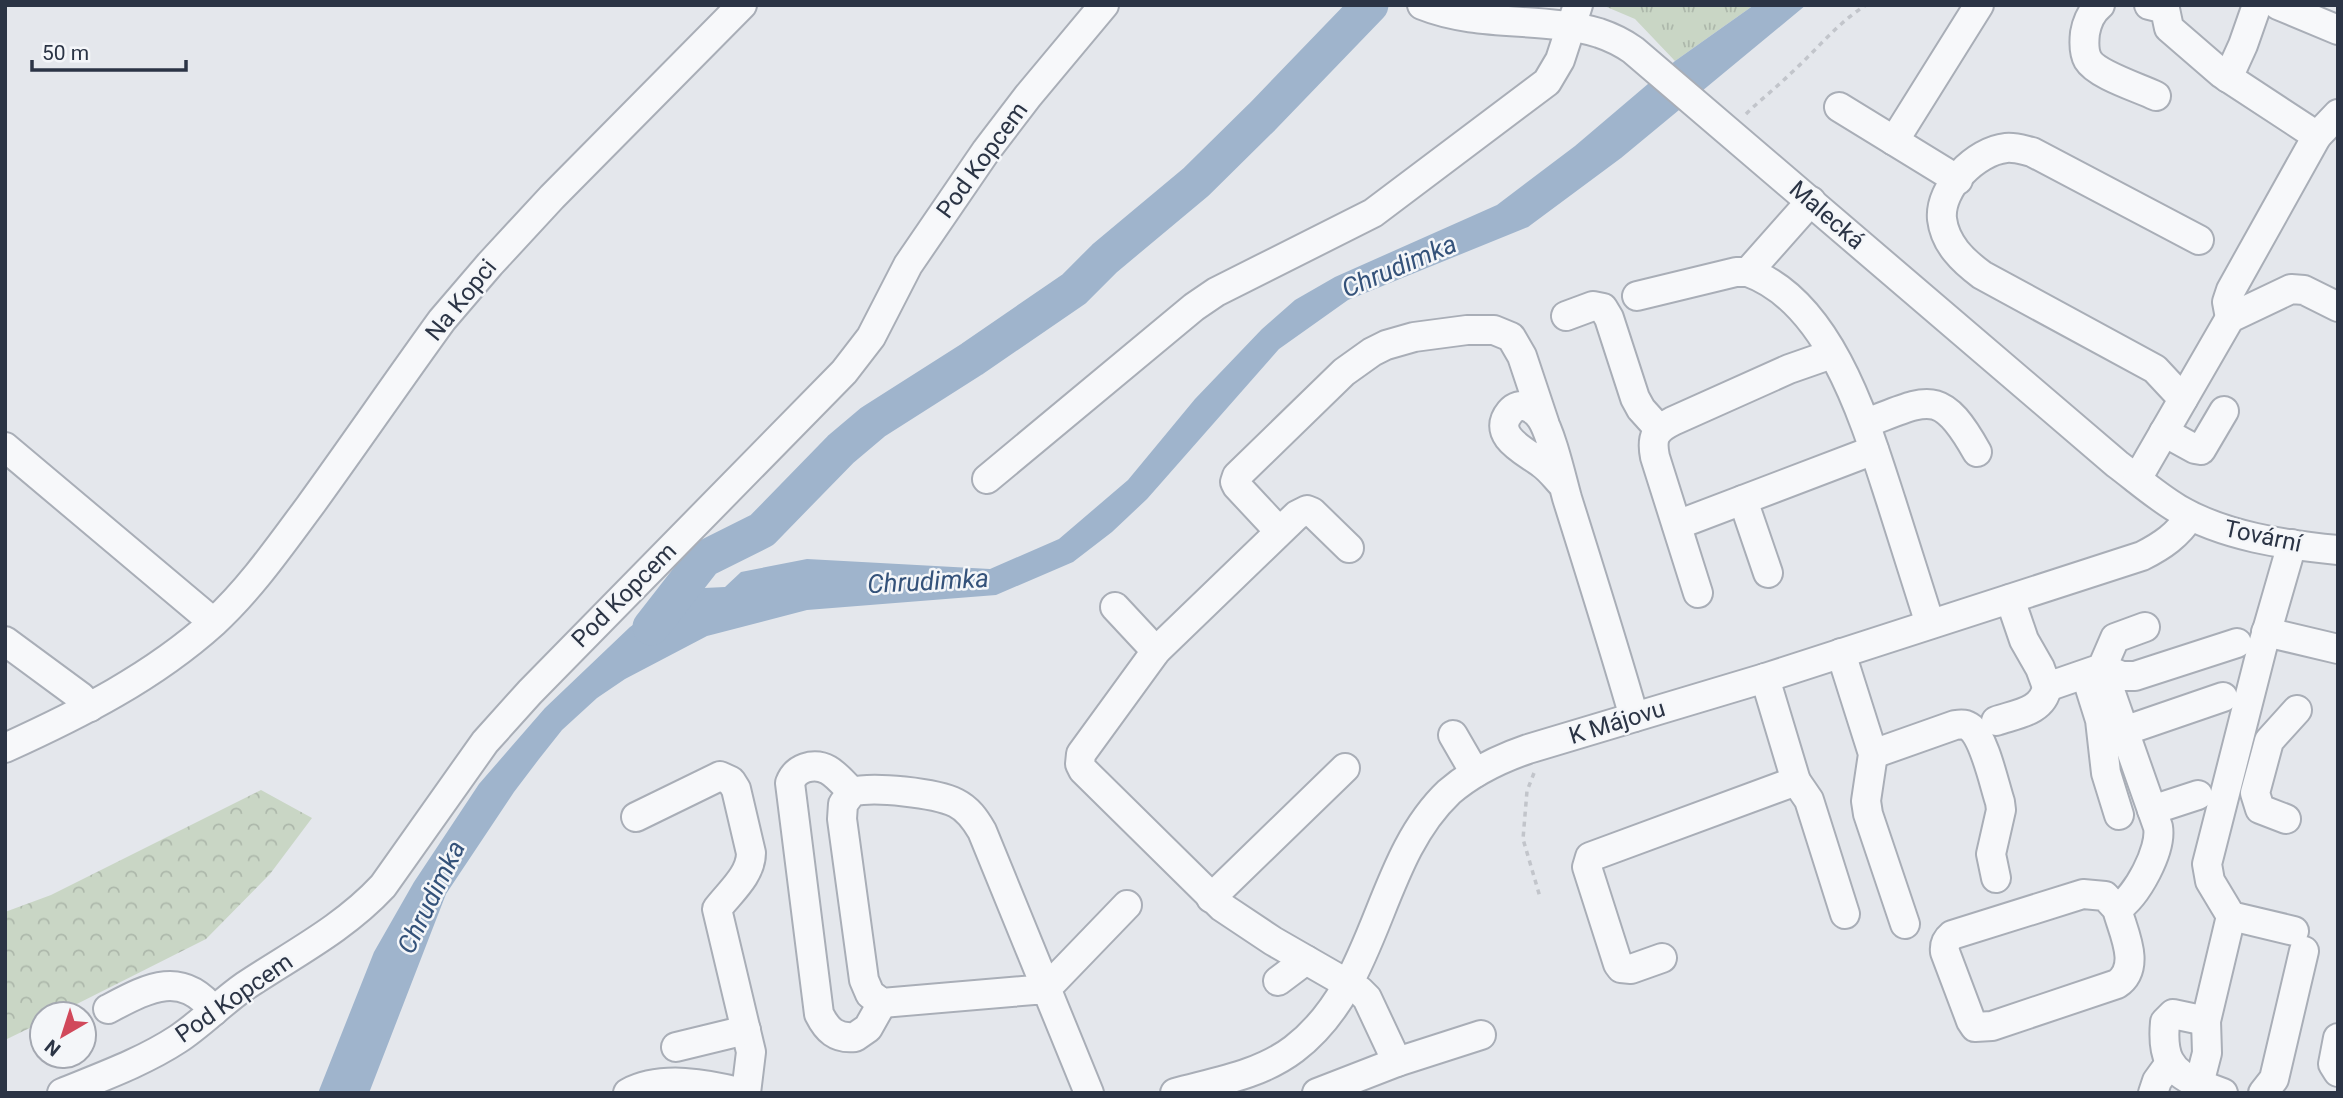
<svg xmlns="http://www.w3.org/2000/svg" width="2343" height="1098" font-family="Roboto,sans-serif">
	<style>
		.grass { fill: url(#grass-tufts) }
		.forest { fill: url(#forest-crowns) }
		.water { fill: #9fb4cc }
		.lines { fill: none; stroke-linecap: round; stroke-linejoin: round }
		.river { stroke: #9fb4cc; stroke-width: 37 }
		.minor-casing { stroke: #a9aeb7; stroke-width: 32 }
		.path { stroke: #c2c5cb; stroke-width: 3.5; stroke-dasharray: 5 5; stroke-linecap: butt }
		.minor { stroke: #f7f8fa; stroke-width: 28 }
		.labels { text-anchor: middle; stroke-width: 5; stroke-linejoin: round; paint-order: stroke }
		.street-label { font-size: 24px; fill: #2b3445; stroke: #f4f6f9 }
		.water-label { font-size: 26px; font-style: italic; fill: #34527a; stroke: #f4f6f9 }
	</style>
	<defs>
		<pattern id="grass-tufts" width="24" height="20" patternUnits="userSpaceOnUse" patternTransform="scale(1.75)"><rect width="24" height="20" fill="#c9d6c5"/><path d="M3 7l-1-3M5 7V3M7 7l1-3M15 17l-1-3M17 17v-4M19 17l1-3" fill="none" stroke="#adb8ab"/></pattern>
		<pattern id="forest-crowns" width="20" height="18" patternUnits="userSpaceOnUse" patternTransform="scale(1.75)"><rect width="20" height="18" fill="#c9d6c5"/><path d="M2 6a3 3 0 1 1 6 0M12 15a3 3 0 1 1 6 0" fill="none" stroke="#adb8ab"/></pattern>
	</defs>
	<rect width="100%" height="100%" fill="#e4e7ec"/>
	<!-- grass -->
	<path class="grass" d="M1602 5H1754L1675 61 1635 19Z"/>
	<!-- forest -->
	<path class="forest" d="M261 790 312 818 270 874 206 939 57 1014H42V1022L5 1040V912L51 895Z"/>
	<!-- water -->
	<path class="water" d="M1754 5H1806L1621 158 1528 227 1348 300 1279 349 1147 499 1112 532 1073 562 996 595 807 610 707 636 625 679 597 698 562 730 539 759 514 792 446 894 369 1093H318L374 952 414 882 479 784 545 708 630 627 683 589 725 587 741 572 807 559 990 569 1059 539 1128 480 1195 399 1262 329 1295 300 1335 277 1497 205 1575 146 1675 61Z"/>
	<g class="lines">
		<!-- river -->
		<path class="river" d="M651 627 704 559 762 530 841 449 873 422 972 359 1074 289 1105 258 1196 182 1262 117 1370 5"/>
		<defs>
			<g id="minor">
				<path d="M1422 5C1479 28 1543 16 1599 33 1611 37 1623 43 1633 50L2117 464C2137 479 2156 496 2178 509 2224 536 2284 545 2338 550"/>
				<path d="M2100 5C2091 12 2087 22 2085 33 2084 42 2084 53 2088 60 2097 75 2140 88 2156 96"/>
				<path d="M2149 5 2165 9 2169 28 2221 73 2317 136 2231 290 2227 302 2230 318"/>
				<path d="M2278 5 2338 30"/>
				<path d="M2228 78 2243 45 2257 5"/>
				<path d="M1839 107 1958 180"/>
				<path d="M2317 136 2338 114"/>
				<path d="M1894 141 1979 5"/>
				<path d="M1811 201 1748 272C1831 302 1866 424 1891 501 1904 542 1917 583 1930 624"/>
				<path d="M1637 296 1736 272H1748"/>
				<path d="M1566 316 1593 306 1603 308 1609 318 1635 398 1641 409 1659 429"/>
				<path d="M2183 399 2155 369 1982 275C1963 261 1945 244 1942 219 1939 188 1976 151 2006 148 2015 147 2023 150 2032 152L2199 240"/>
				<path d="M1866 423C1928 400 1940 386 1977 452"/>
				<path d="M2164 432 2195 449 2201 450 2224 411"/>
				<path d="M5 447 213 622"/>
				<path d="M987 479 1194 307 1216 292 1373 213 1547 82 1560 60 1578 5"/>
				<path d="M2137 479 2230 318 2291 289 2304 290 2338 307"/>
				<path d="M1563 485C1556 478 1550 469 1541 463 1527 452 1490 436 1510 412 1520 400 1534 408 1541 418 1551 432 1562 480 1567 498 1590 571 1613 644 1634 717"/>
				<path d="M1743 500 1768 573"/>
				<path d="M1677 525 1874 450"/>
				<path d="M1279 531 1237 486 1235 482 1237 476 1344 372 1372 352 1386 345 1414 337 1467 330H1494L1511 337 1522 356 1544 422"/>
				<path d="M2292 544 2262 648 2207 864 2210 881 2231 916 2294 931"/>
				<path d="M1698 593 1655 457C1651 437 1655 430 1673 421L1789 369 1832 354"/>
				<path d="M2010 599 2024 640 2040 668 2047 687 2102 668 2115 638 2145 627"/>
				<path d="M1115 607 1156 651"/>
				<path d="M2266 632 2338 649"/>
				<path d="M5 641 81 697 90 707"/>
				<path d="M1841 653 1873 754 1866 801 1868 814 1905 924"/>
				<path d="M2102 668 2158 827C2162 850 2137 896 2117 909L2105 896 2083 894 1952 935C1946 940 1944 944 1945 952L1971 1021 1975 1027 1992 1026 2117 984C2142 967 2123 932 2117 909"/>
				<path d="M2102 668 2122 676H2135L2237 643"/>
				<path d="M1765 678 1796 781 1809 800 1845 914"/>
				<path d="M2089 685 2100 720 2106 773 2119 815"/>
				<path d="M1996 721C2016 714 2043 712 2047 687"/>
				<path d="M2124 731 2223 697"/>
				<path d="M1453 735 1475 773"/>
				<path d="M5 748C80 714 153 677 214 622 250 589 280 546 309 507 354 445 397 382 442 320L490 264 552 197 742 5"/>
				<path d="M1873 754 1955 725C1962 724 1966 724 1971 728 1985 740 1994 784 2000 802L2001 810 1991 854 1996 878"/>
				<path d="M852 792C838 778 827 761 805 768 797 771 793 775 790 783L819 1014C827 1030 836 1039 855 1037L868 1028 882 1003"/>
				<path d="M2152 810 2198 795"/>
				<path d="M636 817 720 776 731 781 736 789 751 853C751 875 730 892 717 909L751 1052 746 1093"/>
				<path d="M2286 819 2260 809 2255 793 2269 741 2297 710"/>
				<path d="M1211 898 1345 768"/>
				<path d="M1662 958 1631 969 1621 968 1618 964 1587 867 1590 857 1796 781"/>
				<path d="M1278 981 1306 960"/>
				<path d="M108 1009C148 988 181 969 214 1011"/>
				<path d="M2338 1038 2333 1064 2338 1072"/>
				<path d="M676 1047 746 1030"/>
				<path d="M1397 1062 1481 1035"/>
				<path d="M2199 1084C2168 1071 2162 1055 2165 1022L2173 1014 2206 1021"/>
				<path d="M62 1093C101 1077 143 1062 178 1039 202 1023 222 1002 245 986 293 954 343 929 383 886L485 742 530 692 844 372 871 337 908 265 986 151 1028 96 1104 5"/>
				<path d="M628 1093C661 1075 708 1084 743 1093"/>
				<path d="M1089 1093 982 831C975 819 968 809 956 803 936 793 873 786 852 792L843 804 842 819 864 980 870 994 882 1003 1046 989 1127 905"/>
				<path d="M1175 1093C1215 1082 1260 1075 1294 1049 1379 984 1376 861 1449 792 1472 772 1499 759 1528 749L1765 678 2142 556C2162 546 2178 535 2190 516"/>
				<path d="M1317 1093 1397 1062 1367 998 1360 991 1273 941 1222 907 1083 770 1080 764 1081 754 1156 651 1297 515 1307 510 1312 512 1349 548"/>
				<path d="M2153 1093 2157 1081 2170 1063"/>
				<path d="M2223 1093 2199 1084 2207 1053 2206 1021 2231 916"/>
				<path d="M2263 1093 2274 1079 2304 951"/>
			</g>
		</defs>
		<!-- minor casing -->
		<use href="#minor" class="minor-casing"/>
		<!-- path -->
		<g class="path">
			<path d="M1746 114C1760 100 1776 88 1790 74 1816 51 1836 24 1866 5"/>
			<path d="M1534 773 1527 791 1523 839 1540 897"/>
		</g>
		<!-- minor -->
		<use href="#minor" class="minor"/>
	</g>
	<g class="labels">
		<!-- street labels -->
		<g class="street-label">
			<text transform="translate(982 160) rotate(-54)" y="8">Pod Kopcem</text>
			<text transform="translate(1827 215) rotate(41)" y="8">Malecká</text>
			<text transform="translate(461 300) rotate(-51)" y="8">Na Kopci</text>
			<text transform="translate(2263 536) rotate(12)" y="8">Tovární</text>
			<text transform="translate(624 595) rotate(-45)" y="8">Pod Kopcem</text>
			<text transform="translate(1617 722) rotate(-17)" y="8">K Májovu</text>
			<text transform="translate(234 998) rotate(-35)" y="8">Pod Kopcem</text>
		</g>
		<!-- water labels -->
		<g class="water-label">
			<text transform="translate(1399 266) rotate(-23)" y="9">Chrudimka</text>
			<text transform="translate(928 581) rotate(-3)" y="9">Chrudimka</text>
			<text transform="translate(431 897) rotate(-64)" y="9">Chrudimka</text>
		</g>
	</g>
	<!-- border -->
	<rect width="2343" height="1098" fill="none" stroke="#2b3445" stroke-width="14"/>
	<!-- north arrow -->
	<g transform="translate(63 1035) rotate(219)"><circle r="33" fill="#f4f6f9" stroke="#a4a8b1" stroke-width="2"/>
	<path d="M0-5L12 26L0 18L-12 26Z" fill="#d1495b"/>
	<text y="-10" font-size="19" font-weight="bold" text-anchor="middle" fill="#2b3445">N</text>
	</g>
	<!-- scale -->
	<path d="M32 60v10h154v-10" fill="none" stroke="#2b3445" stroke-width="3.5"/>
	<text x="42" y="60" font-size="21" fill="#2b3445" stroke="#f4f6f9" stroke-width="5" paint-order="stroke">50 m</text>
</svg>
